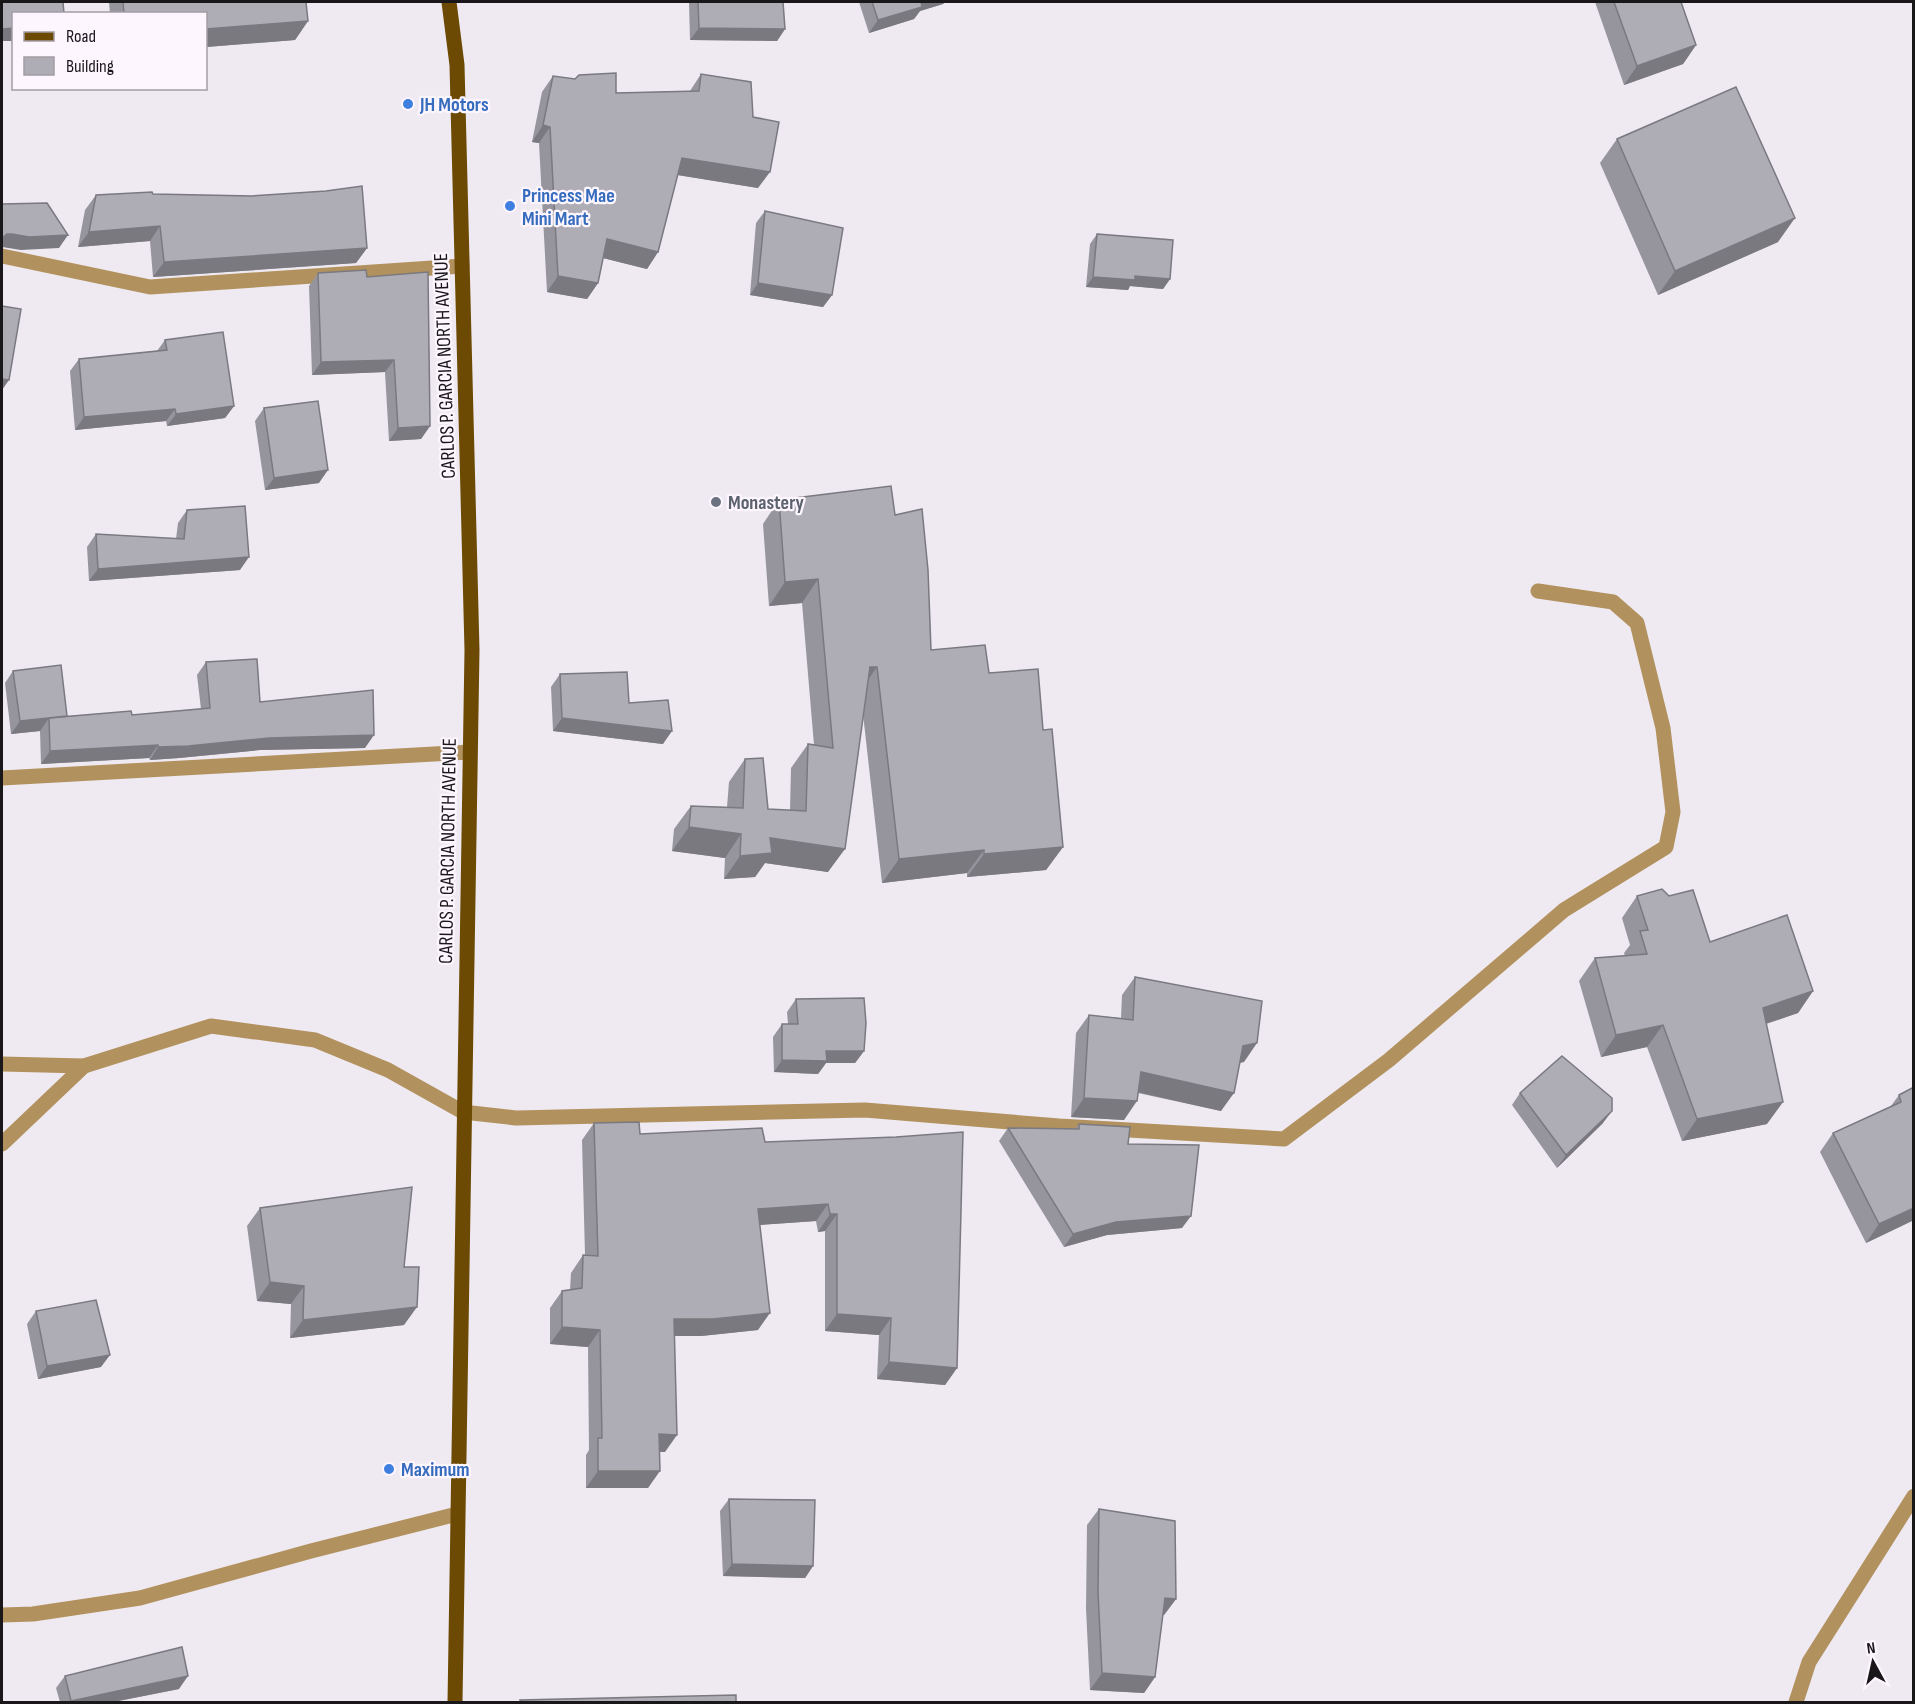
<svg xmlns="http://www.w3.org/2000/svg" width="1915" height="1704" font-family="'Sofia Sans Condensed',sans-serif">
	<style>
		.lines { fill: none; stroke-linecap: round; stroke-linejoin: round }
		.minor { stroke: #b1915d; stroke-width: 15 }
		.major { stroke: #6c4a03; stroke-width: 15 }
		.wall { fill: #96959d }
		.shaded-wall { fill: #7a797f }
		.building { fill: #aeadb6; stroke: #7a797f; stroke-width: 1.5 }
		.shop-dot { fill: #3f7fe0; stroke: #fdf6fe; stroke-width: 2 }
		.worship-dot { fill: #6b7280; stroke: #fdf6fe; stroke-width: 2 }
		.labels { text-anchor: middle; stroke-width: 4.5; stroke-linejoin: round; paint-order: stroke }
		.shop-label { font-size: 20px; font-weight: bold; fill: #366cbe; stroke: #fdf6fe; text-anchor: start }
		.street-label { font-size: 20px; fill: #19171a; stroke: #fdf6fe }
		.worship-label { font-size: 20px; font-weight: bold; fill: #5b616d; stroke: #fdf6fe; text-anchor: start }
	</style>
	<rect width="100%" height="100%" fill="#efe9f1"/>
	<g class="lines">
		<!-- minor -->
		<g class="minor">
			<path d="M2 256 150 287 462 266"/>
			<path d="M2 778 470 752"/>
			<path d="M2 1064 84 1066 211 1026 315 1040 388 1070 463 1112 516 1118 865 1110 1059 1126 1284 1139 1389 1060 1564 910 1666 847 1673 812 1663 728 1637 623 1613 602 1538 591"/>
			<path d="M2 1144 84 1066"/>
			<path d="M2 1615 33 1614 140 1598 311 1551 457 1514"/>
			<path d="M1796 1702 1809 1662 1914 1496"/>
		</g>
		<!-- major -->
		<path class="major" d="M449 2 457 65 472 650 455 1702"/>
	</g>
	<!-- wall -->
	<g class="wall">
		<path d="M109 2H306L308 21 295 40 206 47V14H110Z"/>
		<path d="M689 2H783L785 29 777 41 690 40Z"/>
		<path d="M859 2H945L943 4 920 11 914 19 869 33Z"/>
		<path d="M1595 2H1681L1696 45 1683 64 1624 85Z"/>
		<path d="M701 74 753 117 758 188 678 175 658 252 647 269 603 258 598 283 587 299 547 292 539 143 532 142 542 92 553 76 616 93 690 91Z"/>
		<path d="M1617 139 1778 242 1658 295 1600 163Z"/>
		<path d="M153 194 367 248 356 263 153 277 150 241 78 247 85 210 96 195Z"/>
		<path d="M765 211 832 295 823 307 750 295 756 223Z"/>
		<path d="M1097 234 1170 279 1163 289 1130 286 1128 290 1086 287 1090 244Z"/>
		<path d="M318 273 367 277 430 426 421 439 389 441 385 372 312 375 309 286Z"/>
		<path d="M165 340 234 406 225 418 167 426 166 421 75 430 70 371 79 359 157 351Z"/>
		<path d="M264 408 319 483 265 490 255 421Z"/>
		<path d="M779 500 895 515 931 650 989 673 1043 730 1063 847 1046 870 967 877V873L882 883 863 714 828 872 765 863 755 877 724 879 725 858 672 851 674 829 691 806 727 807 729 782 745 759 768 809 790 810 791 768 808 744 814 745 802 603 769 606 763 524Z"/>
		<path d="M187 510 240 570 89 581 87 547 96 534 176 539 178 523Z"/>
		<path d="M206 662 260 702 365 748 260 750 179 758 150 760 149 758 41 764 40 731 11 734 5 683 13 671 66 716 132 715 201 709 197 675Z"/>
		<path d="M560 674 629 703 663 744 553 731 551 687Z"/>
		<path d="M1637 896 1710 942 1813 991 1798 1013 1766 1024 1767 1124 1682 1141 1647 1047 1601 1057 1579 981 1595 958 1625 956 1624 953 1630 945 1622 918Z"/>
		<path d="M1135 977 1244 1062 1239 1063 1221 1111 1138 1093 1124 1120 1071 1117 1076 1033 1089 1015 1121 1018 1122 995Z"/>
		<path d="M796 999 864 1051 855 1063H826L818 1074 774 1072 773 1037 782 1024H788L787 1012Z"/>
		<path d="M1914 1087V1220L1866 1243 1820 1152 1833 1133 1891 1106 1899 1095Z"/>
		<path d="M1520 1093 1603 1123 1557 1168 1512 1105Z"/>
		<path d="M594 1123 640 1134 765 1142 896 1137 957 1368 945 1385 877 1379 879 1335 825 1331V1231L818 1232 816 1221 760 1225 758 1330 701 1336H674L665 1452H660L648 1488H586V1455L589 1450 588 1347 550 1344V1308L562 1291 570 1290 571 1273 583 1255H585L582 1140Z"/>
		<path d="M1079 1124 1128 1144 1182 1228 1107 1235 1064 1247 999 1141 1008 1128 1075 1129Z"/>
		<path d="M260 1208 404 1267V1325L290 1338 291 1304 257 1301 247 1226Z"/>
		<path d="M36 1311 101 1367 38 1379 27 1324Z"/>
		<path d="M729 1499 813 1566 805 1578 723 1576 720 1511Z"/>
		<path d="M1099 1509 1176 1599 1164 1615H1163L1155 1677 1144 1693 1090 1690 1086 1609 1087 1525Z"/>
		<path d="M65 1676 179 1689 113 1702H60L56 1688Z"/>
	</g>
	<!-- shaded-wall -->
	<g class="shaded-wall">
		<path d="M920 2H945L943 4 920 11 914 19 869 33 878 20Z"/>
		<path d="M308 21 295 40 206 47V29Z"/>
		<path d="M14 28V41H2V29Z"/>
		<path d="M699 28 785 29 777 41 690 40Z"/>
		<path d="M1696 45 1683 64 1624 85 1637 66Z"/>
		<path d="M543 125 550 127 539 143 532 142Z"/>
		<path d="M682 158 770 172 758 188 671 174Z"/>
		<path d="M1795 218 1778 242 1658 295 1675 271Z"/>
		<path d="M160 226 150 241 78 247 89 232Z"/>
		<path d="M7 234H12L68 235 59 248 21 250 2 247V238Z"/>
		<path d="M607 239 658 252 647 269 595 256Z"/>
		<path d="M367 248 356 263 153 277 164 262Z"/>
		<path d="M558 276 598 283 587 299 547 292Z"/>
		<path d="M1135 276 1170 279 1163 289 1130 286 1128 290 1086 287 1093 277Z"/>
		<path d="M758 283 832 295 823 307 750 295Z"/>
		<path d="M394 360 385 372 312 375 321 362Z"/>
		<path d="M2 379 9 380 2 390Z"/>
		<path d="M234 406 225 418 167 426 176 414Z"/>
		<path d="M175 409 166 421 75 430 84 417Z"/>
		<path d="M430 426 421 439 389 441 398 428Z"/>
		<path d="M328 470 319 483 265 490 274 478Z"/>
		<path d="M249 557 240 570 89 581 98 569Z"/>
		<path d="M818 579 802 603 769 606 785 582Z"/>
		<path d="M870 667H877L861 690Z"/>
		<path d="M49 718 40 731 11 734 20 721Z"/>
		<path d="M562 718 672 731 663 744 553 731Z"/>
		<path d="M374 735 365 748 260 750 179 758 150 760 158 747 269 738Z"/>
		<path d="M158 745 149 758 41 764 50 751Z"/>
		<path d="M689 827 741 834 725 858 672 851Z"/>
		<path d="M770 838 845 849 828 872 765 863 755 877 724 879 740 856Z"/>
		<path d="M1063 847 1046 870 967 877 984 854Z"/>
		<path d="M984 850 967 873 882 883 899 859Z"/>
		<path d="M1813 991 1798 1013 1747 1030 1763 1008Z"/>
		<path d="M1663 1025 1647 1047 1601 1057 1616 1035Z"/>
		<path d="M1257 1043 1244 1062 1230 1064 1243 1046Z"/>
		<path d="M826 1051H864L855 1063H826L818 1074 774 1072 782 1060Z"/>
		<path d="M1141 1072 1234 1093 1221 1111 1128 1090Z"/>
		<path d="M1084 1098 1137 1101 1124 1120 1071 1117Z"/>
		<path d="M1783 1102 1767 1124 1682 1141 1697 1119Z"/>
		<path d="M1612 1111 1603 1123 1557 1168 1566 1155Z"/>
		<path d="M828 1204 816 1221 746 1226 758 1209Z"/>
		<path d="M1914 1208V1220L1866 1243 1879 1224Z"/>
		<path d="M830 1214H837L825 1231 818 1232Z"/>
		<path d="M1191 1216 1182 1228 1107 1235 1064 1247 1073 1234 1116 1222Z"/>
		<path d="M270 1282 304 1286 291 1304 257 1301Z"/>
		<path d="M417 1307 404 1325 290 1338 303 1320Z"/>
		<path d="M770 1313 758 1330 701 1336H662L674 1319Z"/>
		<path d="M837 1314 891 1318 879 1335 825 1331Z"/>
		<path d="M562 1327 600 1330 588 1347 550 1344Z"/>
		<path d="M110 1355 101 1367 38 1379 47 1366Z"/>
		<path d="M889 1362 957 1368 945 1385 877 1379Z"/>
		<path d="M659 1434 677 1435 665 1452 647 1451Z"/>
		<path d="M598 1471H660L648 1488H586Z"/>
		<path d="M732 1564 813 1566 805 1578 723 1576Z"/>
		<path d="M1165 1598 1176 1599 1164 1615H1154Z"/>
		<path d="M1102 1673 1155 1677 1144 1693 1090 1690Z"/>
		<path d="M188 1676 179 1689 113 1702H69L71 1701Z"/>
	</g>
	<!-- building -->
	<g class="building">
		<path d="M2 2H63L64 14H14V28L2 29Z"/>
		<path d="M123 2H306L308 21 206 29V14H124Z"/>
		<path d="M698 2H783L785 29 699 28Z"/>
		<path d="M872 2H921L922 7 878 20Z"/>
		<path d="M1614 2H1681L1696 45 1637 66Z"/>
		<path d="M616 73V93L699 91 701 74 751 82 753 117 779 122 770 172 682 158 658 252 607 239 598 283 558 276 550 127 543 125 553 76 575 79 579 75Z"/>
		<path d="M1736 87 1795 218 1675 271 1617 139Z"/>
		<path d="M362 186 367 248 164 262 160 226 89 232 96 195 152 192 153 194 252 196 326 191Z"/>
		<path d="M47 203 68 235 29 237 12 234H7L2 238V204Z"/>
		<path d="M765 211 843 228 832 295 758 283Z"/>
		<path d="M1097 234 1173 240 1170 279 1135 276V280L1093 277Z"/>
		<path d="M366 270 367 277 428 272 430 426 398 428 394 360 321 362 318 273Z"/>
		<path d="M2 306 21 309 9 380 2 379Z"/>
		<path d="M223 332 234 406 176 414 175 409 84 417 79 359 167 350 165 340Z"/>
		<path d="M318 401 328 470 274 478 264 408Z"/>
		<path d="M891 486 895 515 922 509 928 570 931 650 985 645 989 673 1038 669 1043 730 1052 729 1063 847 984 854V850L899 859 877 667H870L845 849 770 838 772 853 740 856 741 834 689 827 691 806 743 808 745 759 763 758 768 809 806 811 808 744 833 748 818 579 785 582 779 500Z"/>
		<path d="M245 506 249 557 98 569 96 534 184 539 187 510Z"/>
		<path d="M257 659 260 702 373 690 374 735 269 738 188 746 158 747V745L50 751 49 718 131 711 132 715 210 708 206 662Z"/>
		<path d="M61 665 67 716 20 721 13 671Z"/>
		<path d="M627 672 629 703 668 700 672 731 562 718 560 674Z"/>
		<path d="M1662 889 1669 896 1693 890 1710 942 1787 915 1813 991 1763 1008 1783 1102 1697 1119 1663 1025 1616 1035 1595 958 1647 954 1640 931 1648 930 1637 896Z"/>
		<path d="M1135 977 1262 1001 1257 1043 1243 1046 1234 1093 1141 1072 1137 1101 1084 1098 1089 1015 1133 1020Z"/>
		<path d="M864 998 866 1023 864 1051H826L827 1061 782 1060V1024H798L796 999Z"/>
		<path d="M1562 1056 1612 1098V1111L1566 1155 1520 1093Z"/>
		<path d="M1914 1087V1208L1879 1224 1833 1133 1901 1102 1899 1095Z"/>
		<path d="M639 1122 640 1134 762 1128 765 1142 896 1137 963 1132 957 1368 889 1362 891 1318 837 1314V1214H830L828 1204 758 1209 770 1313 713 1319H674L677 1435 659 1434 660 1471H598V1438H602L600 1330 562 1327V1291L582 1288 583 1255 598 1256 594 1123Z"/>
		<path d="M1079 1124 1130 1127 1128 1144 1199 1145 1191 1216 1116 1222 1073 1234 1008 1128 1079 1129Z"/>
		<path d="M412 1187 404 1267H419L417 1307 303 1320 304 1286 270 1282 260 1208Z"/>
		<path d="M96 1300 110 1355 47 1366 36 1311Z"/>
		<path d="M729 1499 815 1500 813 1566 732 1564Z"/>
		<path d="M1099 1509 1175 1521 1176 1599 1165 1598 1155 1677 1102 1673 1098 1592Z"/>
		<path d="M182 1647 188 1676 71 1701 65 1676Z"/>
		<path d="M736 1695V1702H521L520 1700Z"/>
	</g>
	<!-- markers -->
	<g class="shop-dot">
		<circle cx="408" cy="104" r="6"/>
		<circle cx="510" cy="206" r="6"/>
		<circle cx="389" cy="1469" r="6"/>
	</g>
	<circle class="worship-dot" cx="716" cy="502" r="6"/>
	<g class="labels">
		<!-- shop labels -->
		<g class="shop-label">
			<text x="420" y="111">JH Motors</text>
			<text x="522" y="202">Princess Mae<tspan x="522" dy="23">Mini Mart</tspan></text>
			<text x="401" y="1476">Maximum</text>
		</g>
		<!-- street labels -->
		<g class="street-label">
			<text transform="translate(444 366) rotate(-92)" y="7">CARLOS P. GARCIA NORTH AVENUE</text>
			<text transform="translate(447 851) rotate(-89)" y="7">CARLOS P. GARCIA NORTH AVENUE</text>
		</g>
		<!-- worship labels -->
		<g class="worship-label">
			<text x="728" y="509">Monastery</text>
		</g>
	</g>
	<!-- border -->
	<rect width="1915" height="1704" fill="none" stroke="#19171a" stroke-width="6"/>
	<!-- legend -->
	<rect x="12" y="12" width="195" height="78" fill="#fdf6fe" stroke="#a29da3" stroke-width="1.5"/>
	<rect x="24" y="32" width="30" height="9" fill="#6c4a03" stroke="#a29da3" stroke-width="1.5"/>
	<text x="66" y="42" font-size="18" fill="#19171a">Road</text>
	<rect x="24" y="57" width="30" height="18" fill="#aeadb6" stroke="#a29da3" stroke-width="1.5"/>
	<text x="66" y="72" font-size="18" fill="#19171a">Building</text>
	<!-- north arrow -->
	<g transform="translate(1873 1662) rotate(352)" stroke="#fdf6fe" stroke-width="4.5" paint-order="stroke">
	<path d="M0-4.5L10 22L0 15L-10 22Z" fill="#19171a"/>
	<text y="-9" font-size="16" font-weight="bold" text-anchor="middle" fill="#19171a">N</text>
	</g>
</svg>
